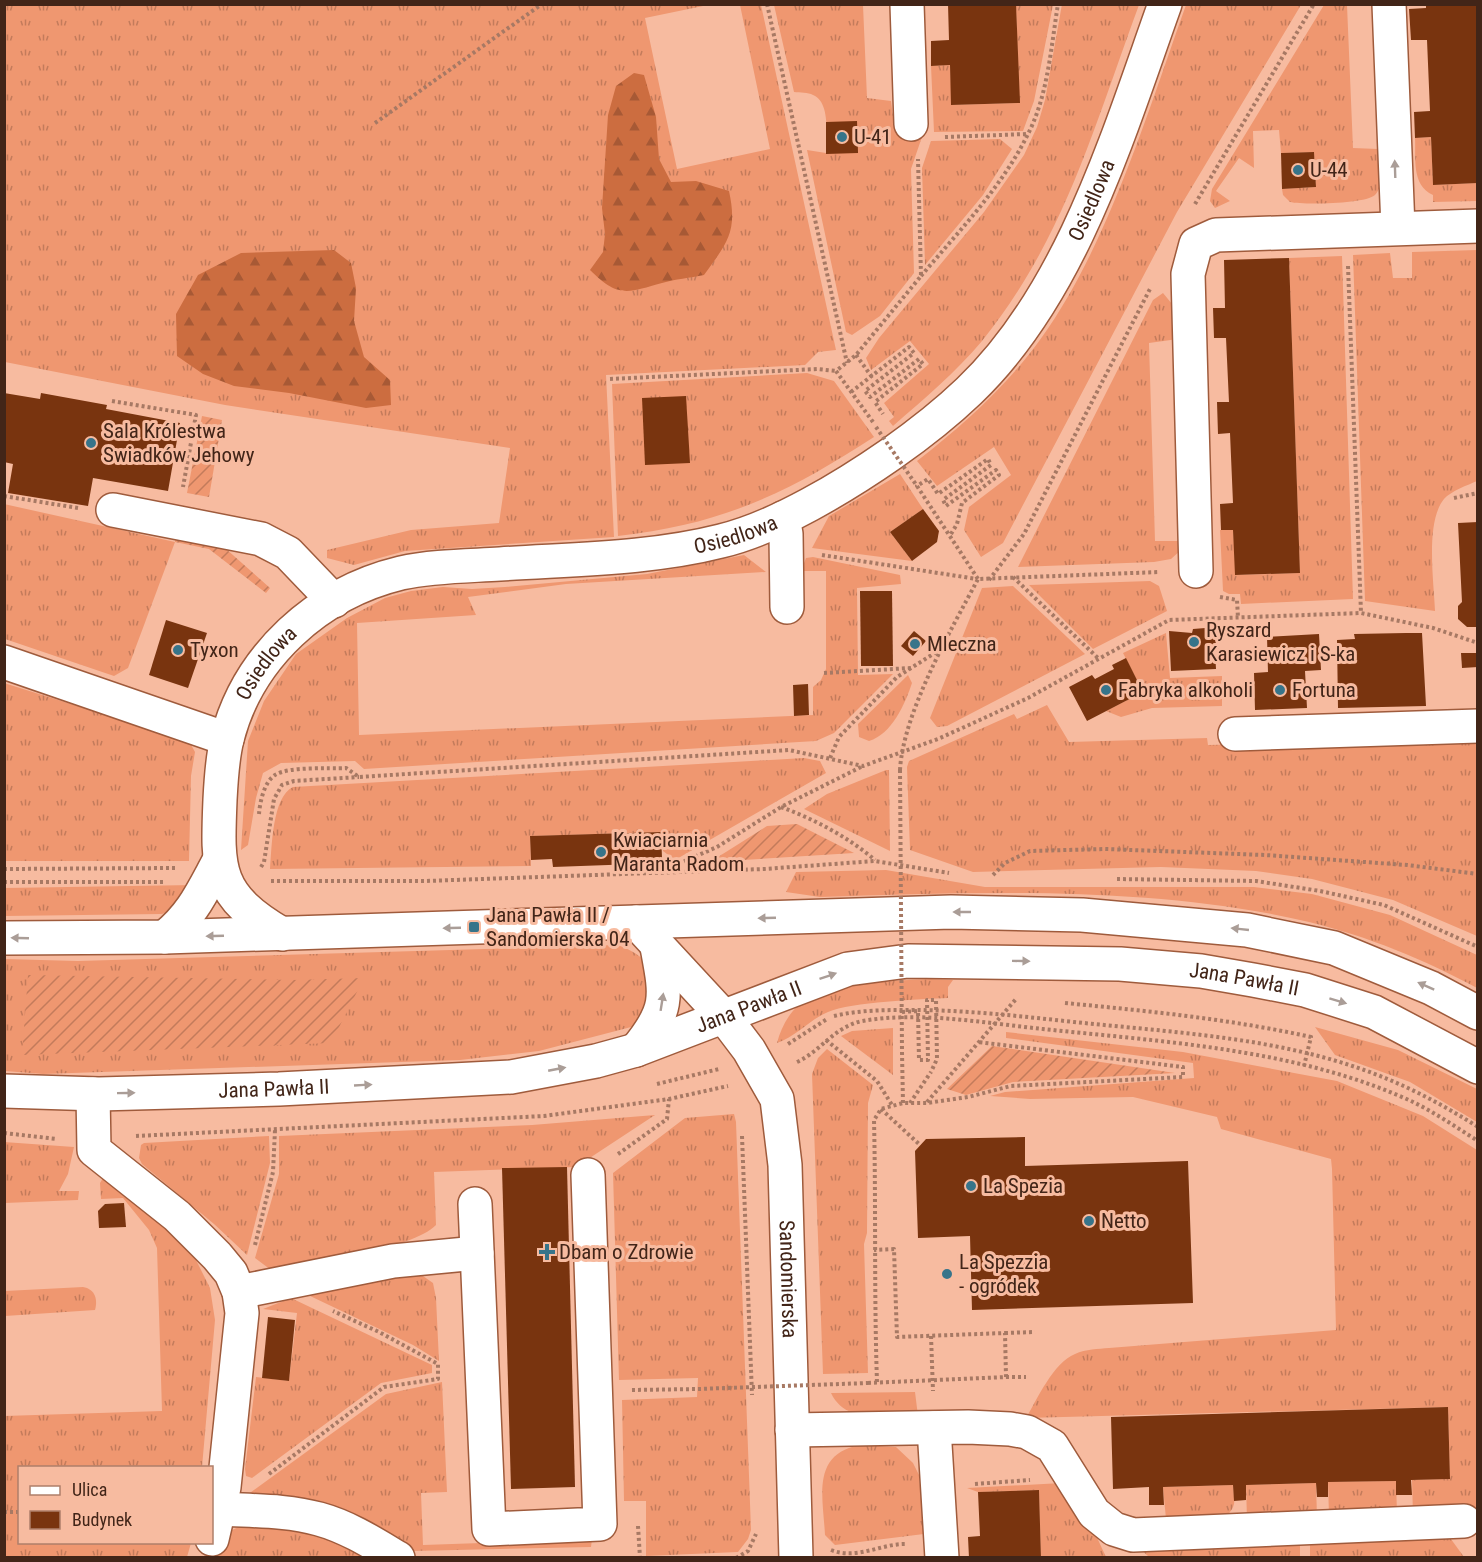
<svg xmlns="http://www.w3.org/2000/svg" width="1482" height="1562" font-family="'Roboto Condensed',sans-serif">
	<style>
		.grass { fill: url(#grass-tufts) }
		.forest { fill: url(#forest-firs) }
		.garden { fill: url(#garden-furrows) }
		.building { fill: #79340f }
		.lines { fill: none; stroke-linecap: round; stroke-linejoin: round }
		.minor-casing { stroke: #9f5b3c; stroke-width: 36 }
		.path { stroke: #a77964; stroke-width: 4; stroke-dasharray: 3 3; stroke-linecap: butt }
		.minor { stroke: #fff; stroke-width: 33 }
		.path-bridge { stroke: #a77964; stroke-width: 4; stroke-dasharray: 3 3; stroke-linecap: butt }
		.oneway { fill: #aa9d97 }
		.poi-dot { fill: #37748a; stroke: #f7bba0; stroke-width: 2 }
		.labels { text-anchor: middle; stroke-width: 6; stroke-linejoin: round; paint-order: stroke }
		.poi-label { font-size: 21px; fill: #422518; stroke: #f7bba0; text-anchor: start }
		.street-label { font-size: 21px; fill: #422518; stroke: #f7bba0 }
	</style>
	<defs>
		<pattern id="grass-tufts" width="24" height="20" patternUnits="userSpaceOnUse" patternTransform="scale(1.5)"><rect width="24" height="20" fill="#ef9770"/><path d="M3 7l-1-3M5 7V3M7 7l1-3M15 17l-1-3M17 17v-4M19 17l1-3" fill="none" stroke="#c37b5b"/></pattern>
		<pattern id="forest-firs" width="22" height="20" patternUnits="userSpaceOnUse" patternTransform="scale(1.5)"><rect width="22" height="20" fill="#cc6d40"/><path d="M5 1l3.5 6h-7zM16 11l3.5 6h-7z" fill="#a75935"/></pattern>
		<pattern id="garden-furrows" width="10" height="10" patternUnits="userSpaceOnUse" patternTransform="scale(1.5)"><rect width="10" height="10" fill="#ef9770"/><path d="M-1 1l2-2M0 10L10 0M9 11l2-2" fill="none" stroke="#c37b5b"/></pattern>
	</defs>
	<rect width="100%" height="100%" fill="#f7bba0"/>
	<!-- grass -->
	<g class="grass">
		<path d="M1062 4 1139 5C1094 126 1065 238 982 341 956 372 924 399 893 426L889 421 894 417 884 403 929 364 910 341 871 370 866 358 879 338 984 212 1024 155 1037 127 1045 100Z"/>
		<path d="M4 5H708L645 18 677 169 770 149 740 5H761L836 350 818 352 805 365 606 375 614 537 405 551 354 565 327 558V550L411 530 499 523 510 448 225 405 5 362Z"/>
		<path d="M774 5H863L867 98 891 101 895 132 924 131 911 169 914 273 880 316 852 335 846 332 807 150 826 153C826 138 831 102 813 95 808 92 800 93 794 92Z"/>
		<path d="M1016 5H1053L1034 101 1023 131 934 132 931 66 950 65 952 105 1019 103Z"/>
		<path d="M1186 5H1301L1177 212 1003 543 981 557 964 530 969 507 1011 475 994 447 937 486 917 461C963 425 1008 385 1042 337 1108 245 1148 111 1186 5Z"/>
		<path d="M1324 5H1347L1353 148 1378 149C1379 162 1385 185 1375 195 1366 204 1303 205 1290 202L1283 195 1282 189 1316 187 1314 152 1281 153 1279 130 1253 131 1254 168 1239 158 1216 191 1230 201 1215 208 1210 201 1212 189Z"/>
		<path d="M1431 137 1433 185 1477 183V201L1433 202V195C1411 185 1416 158 1415 138Z"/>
		<path d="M1000 139 1012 149 983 195 925 265 922 168 931 141Z"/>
		<path d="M1477 250V481C1468 485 1451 491 1444 499 1425 522 1434 582 1435 611L1365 601 1353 255 1390 253 1393 278H1412V252Z"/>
		<path d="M1342 256 1353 599 1241 604 1240 594H1229L1223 591 1220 530H1233L1236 575 1300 573 1289 258Z"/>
		<path d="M1163 293 1177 310 1178 339 1149 343 1155 541H1181V550L1171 559 1154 562 1018 567 1153 300Z"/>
		<path d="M807 373 834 381 874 437C786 494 723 524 618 536L612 384Z"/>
		<path d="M900 474 923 509 890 532 912 561 812 548 829 516Z"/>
		<path d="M4 504 175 542 128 668 114 676 5 639Z"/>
		<path d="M744 555 766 572 566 584 468 597 476 615 357 623 359 735 813 715V687L821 680 826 669V571H801L806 558 813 557 900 575 901 584 857 588 858 675 893 674 834 733 816 741 364 769 355 761 281 763 263 773 256 798 248 845 241 850 248 741 264 701 296 654 347 618 385 598 411 591 443 587 472 589 505 587 647 574Z"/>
		<path d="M1150 581 1159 586 1167 611 1093 649 1029 585Z"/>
		<path d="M1013 586 1085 654 947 726 937 727 930 718 982 588Z"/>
		<path d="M1166 633 1170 678 1222 676V706L1152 708 1121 717 1106 711 1143 692 1123 653Z"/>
		<path d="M908 675 912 683C905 704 892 734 869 741L859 737 858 724Z"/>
		<path d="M4 683 189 741 195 752 191 776 189 861H5Z"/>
		<path d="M1047 705 1069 742 1207 738 1208 745 1477 739V936L1393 900 1312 879 1256 871 1161 867 973 872 910 850 907 767 909 761 1014 714 1017 719Z"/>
		<path d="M804 758 820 761 826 773 675 860 663 851 661 832 530 836 531 866 270 869C272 847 272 797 293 787Z"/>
		<path d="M886 770H889L890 851 804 809 827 794Z"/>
		<path d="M886 870 985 887H1254L1312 894 1390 915 1477 955V988C1425 960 1367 936 1309 922 1152 885 980 892 820 897L786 892 796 872Z"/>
		<path d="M194 885 171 910 162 914 5 916 4 888Z"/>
		<path d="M618 945C648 957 649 964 656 994L635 1026 539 1051 460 1060 43 1074 5 1071 4 959 78 961Z"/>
		<path d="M931 979 953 980 948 987V998C921 999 851 1002 828 1012 809 1020 797 1036 777 1043 781 1028 788 1014 800 1004 827 984 897 980 931 979Z"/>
		<path d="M1315 1027 1398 1050 1477 1089V1122L1410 1082 1335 1055Z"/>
		<path d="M893 1028V1075L841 1036 852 1031Z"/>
		<path d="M1006 1032 1183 1052 1337 1081 1423 1116 1477 1150V1538L1475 1512 1413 1515 1412 1480 1450 1479 1448 1407 1026 1418C1038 1398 1053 1363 1075 1354 1086 1349 1098 1349 1109 1348L1336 1330 1332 1169 1331 1159 1221 1129 1217 1117 1133 1097 1030 1099 990 1096 1005 1092 1194 1078 1193 1063 1006 1038Z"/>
		<path d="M827 1049 873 1085 868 1103 867 1233 864 1244 868 1373 823 1374 812 1074 818 1058Z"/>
		<path d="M734 1114 736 1122 751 1530 748 1539 738 1552 646 1556V1501H624L622 1400 697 1397 698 1378 619 1380 613 1173 685 1118Z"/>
		<path d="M655 1115 576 1167 434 1172 436 1225C412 1250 308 1262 271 1270L255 1258 279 1174V1136L532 1125Z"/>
		<path d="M269 1136 270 1163 247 1255 214 1224 142 1164 139 1158 141 1145 144 1143Z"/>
		<path d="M4 1142 74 1147 68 1174 59 1191H79L78 1200 5 1203Z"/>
		<path d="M103 1178 121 1187 194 1256 210 1288 215 1320 202 1467 20 1468V1542L191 1543 187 1557H5L4 1416 162 1411 157 1248 149 1230 123 1198 101 1199 100 1183Z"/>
		<path d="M400 1273 423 1276 433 1283 436 1298 439 1361 413 1345 308 1295Z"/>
		<path d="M83 1287C95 1289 98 1299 95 1310L5 1316V1291Z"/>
		<path d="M291 1298 432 1365V1373L381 1383 252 1478 246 1476 245 1469 256 1377 289 1381 297 1313 263 1309Z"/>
		<path d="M442 1382 447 1492 421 1493 423 1545 592 1539 591 1547 412 1551 247 1495 386 1394Z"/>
		<path d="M915 1392 918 1416C888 1416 846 1425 831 1393Z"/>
		<path d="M860 1445 896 1447 913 1463 919 1475 924 1534 835 1545 825 1535C823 1497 811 1454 860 1445Z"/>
		<path d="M1396 1481 1397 1514 1329 1516 1328 1482Z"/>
		<path d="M1062 1483 1087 1516 1106 1557H1041L1039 1490 978 1492 967 1488Z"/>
		<path d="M1316 1483 1317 1518 1247 1520 1246 1485Z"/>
		<path d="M1233 1485C1233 1491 1235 1499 1234 1504 1228 1529 1184 1520 1166 1519L1163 1487Z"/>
		<path d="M247 1524 304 1526 381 1557 218 1558C220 1536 228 1530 247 1524Z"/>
		<path d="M1448 1535 1464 1557H1310V1540Z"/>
		<path d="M1300 1538V1557H1149L1137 1546Z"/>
	</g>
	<!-- forest -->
	<g class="forest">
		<path d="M634 73 644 75 656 117 659 159 671 182 696 181 729 191C738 232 727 243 704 275 690 278 675 279 662 283 627 293 618 298 590 270L603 252 605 234 602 208 608 115 616 86Z"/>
		<path d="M334 250 351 263 356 288 354 321 364 357 390 380 391 405 366 408 289 393 234 386 203 374 177 356 176 314 198 275 241 253Z"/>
	</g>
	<!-- garden -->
	<g class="garden">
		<path d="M202 416 222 420 209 497 187 493Z"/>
		<path d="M176 532 216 540 270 588 266 593 209 549 175 542Z"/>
		<path d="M797 824 854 853 710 862 767 826Z"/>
		<path d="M28 975 293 980 364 978 331 1043 22 1055Z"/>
		<path d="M992 1046 1175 1073 1013 1082 966 1095 947 1089Z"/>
	</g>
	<!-- building -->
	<g class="building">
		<path d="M948 4H1016L1020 103 951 105 950 65 931 66V41L949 40Z"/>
		<path d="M1426 4H1478V183L1433 185 1431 137 1415 138 1414 112 1430 111 1427 40H1411L1409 9 1426 8Z"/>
		<path d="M857 121 858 153 826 154V122Z"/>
		<path d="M1314 152 1316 187 1282 189 1281 153Z"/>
		<path d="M1289 258 1300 573 1235 575 1233 530H1221L1220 504 1233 503 1230 433 1218 434 1217 402H1229L1226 338H1214L1213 308H1225L1224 260Z"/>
		<path d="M4 393 40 399 41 393 107 405 106 409 180 423 168 491 93 478 88 506 8 493 13 464 4 462Z"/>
		<path d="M686 396 690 463 645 465 642 398Z"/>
		<path d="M923 509 939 531 937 542 912 561 890 532Z"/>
		<path d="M1478 522V627H1467L1458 619V606L1462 602 1458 523Z"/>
		<path d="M860 591H892L893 666H861Z"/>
		<path d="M166 620 207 633 188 688 149 675Z"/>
		<path d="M1218 627 1219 652H1215L1216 669 1171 671 1169 631 1192 633 1193 629Z"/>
		<path d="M914 631 926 641 913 656 901 646Z"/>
		<path d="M1406 633H1422L1426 706 1338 708 1337 640 1355 639 1354 634Z"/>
		<path d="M1319 634 1321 670 1305 671 1307 708 1255 710 1254 673 1268 672 1267 637Z"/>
		<path d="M1461 653H1478V667L1462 668Z"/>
		<path d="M1126 658 1143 692 1087 721 1069 687 1092 675 1095 679 1114 669 1112 665Z"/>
		<path d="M808 684 809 715 794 716 793 685Z"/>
		<path d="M661 832 662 858 636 859V864L553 867 552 859 531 860 530 836Z"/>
		<path d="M1025 1137V1166L1188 1161 1193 1303 972 1310 970 1236 918 1238 915 1151 926 1139Z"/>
		<path d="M567 1167 575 1487 511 1489 502 1168Z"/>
		<path d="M124 1203 126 1227 99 1228 98 1211 105 1204Z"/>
		<path d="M268 1317 295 1320 289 1381 262 1378Z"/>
		<path d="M1448 1407 1450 1479 1411 1480 1412 1495H1396V1481L1328 1482V1497H1317L1316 1483 1246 1485V1500L1234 1501 1233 1485 1163 1487 1164 1505H1149V1487L1113 1489 1111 1417Z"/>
		<path d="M1039 1490 1041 1558H969L968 1537 980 1536 978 1492Z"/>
	</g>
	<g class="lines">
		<defs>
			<g id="minor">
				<path d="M907 4 911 124"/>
				<path d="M1389 4 1398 228"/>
				<path d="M113 510 261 539 288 553 334 601"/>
				<path d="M783 518 786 534 787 607"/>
				<path d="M1196 571 1188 274 1196 244 1216 235 1478 226"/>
				<path d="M4 662 227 739"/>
				<path d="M1235 734 1478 726"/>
				<path id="s1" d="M636 922 724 1017 749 1050 777 1099 785 1165 796 1558"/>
				<path id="s2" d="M282 934C216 895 217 871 220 800 221 780 222 759 227 739 248 656 318 593 401 573 433 566 467 566 500 564 574 559 650 559 721 541 776 528 845 486 891 454 918 435 945 414 969 391 1072 293 1118 135 1165 4"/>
				<path d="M165 937C193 914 202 892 219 861"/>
				<path d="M4 938 165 937 951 912 1082 915 1247 930 1334 948 1431 988 1478 1013"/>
				<path d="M636 1050C670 1009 666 996 657 947"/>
				<path id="s3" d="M4 1091 99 1094 279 1089 511 1077 596 1061 636 1050 848 969 908 961 1120 964 1201 971 1253 980 1305 990 1374 1012 1478 1067"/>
				<path d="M93 1094 94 1150 177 1216 217 1256 231 1273 239 1292 242 1313 224 1487 212 1539"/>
				<path d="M475 1204 489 1529 600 1524 588 1175"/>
				<path d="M239 1292 393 1261 477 1253"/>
				<path d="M934 1428 942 1558"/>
				<path d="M792 1430 968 1427 1010 1429 1027 1432 1052 1446 1094 1513 1114 1529 1133 1535 1464 1521"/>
				<path d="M219 1509C252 1511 287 1510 319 1519 348 1527 373 1543 398 1558"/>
			</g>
		</defs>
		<!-- minor casing -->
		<use href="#minor" class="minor-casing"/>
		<!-- path -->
		<g class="path">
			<path d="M767 4 847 363"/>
			<path d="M375 123 542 4"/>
			<path d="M945 137 1027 134"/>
			<path d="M1195 204 1314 4"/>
			<path d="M1348 266 1361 613"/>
			<path d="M921 276C959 231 1002 187 1028 134 1048 95 1051 47 1058 4"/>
			<path d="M856 355 872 377"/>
			<path d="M610 379 817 369 836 371"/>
			<path d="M851 392 909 347 914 353 865 391 870 397 919 359 923 364 875 402 883 414"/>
			<path d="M112 401 196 415 183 487"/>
			<path d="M873 422 836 371 856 355 921 276 918 159"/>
			<path d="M4 496 78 508"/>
			<path d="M1454 498 1478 493"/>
			<path d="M951 534 957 524 962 503 999 475 996 470 946 506 943 500 991 465 988 459 938 494 928 479 917 486 978 579"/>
			<path d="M822 555 977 579"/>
			<path d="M1013 577 1099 659"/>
			<path d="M989 580 1024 534 1151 287"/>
			<path d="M1220 597 1237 600 1238 618"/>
			<path d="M824 673 911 668"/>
			<path d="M830 758 839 737 897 677 941 649"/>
			<path d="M900 770C903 713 951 630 978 579L1159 572"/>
			<path d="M781 807C814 819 848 837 875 860"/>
			<path d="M259 814C260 802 264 782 275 775 289 766 329 769 346 768L359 777 789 750 863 766 938 739 1028 698 1169 620 1361 613 1433 628 1478 643"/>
			<path d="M261 867 264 862 274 799 282 785 294 781 359 777"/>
			<path d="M4 869 175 868"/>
			<path d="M662 871 717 847 781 807 863 766"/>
			<path d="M993 875 1005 863 1030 851 1105 849 1265 855 1407 865 1478 874"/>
			<path d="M1117 879 1256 881 1320 891 1384 905 1478 947"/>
			<path d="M271 881H426L764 869 875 861 949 873"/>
			<path d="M4 882H166"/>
			<path d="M1065 1003C1148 1011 1230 1019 1311 1037L1304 1066"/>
			<path d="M834 1016C859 1010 885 1010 911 1010 966 1010 1019 1016 1074 1022 1170 1032 1272 1037 1364 1070 1404 1084 1442 1104 1478 1127"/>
			<path d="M826 1040 877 1081 892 1105"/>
			<path d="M788 1044 827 1019"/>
			<path d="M902 1052 903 1103"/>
			<path d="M797 1062C821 1051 834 1027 862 1021 920 1011 985 1023 1043 1029 1166 1042 1297 1049 1411 1101 1434 1112 1456 1127 1478 1141"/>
			<path d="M657 1084 719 1069"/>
			<path d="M927 1102 1016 999"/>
			<path d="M910 1103 931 1072"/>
			<path d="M881 1109 920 1145"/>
			<path d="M4 1133 57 1139"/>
			<path d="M136 1136 544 1116 669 1099 728 1086"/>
			<path d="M742 1136 752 1395"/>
			<path d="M618 1154 667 1119 669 1099"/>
			<path d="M255 1245 273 1172 275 1130"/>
			<path d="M1005 1333 1035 1332"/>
			<path d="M931 1336 933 1391"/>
			<path d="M1006 1377H1026"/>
			<path d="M877 1382C874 1294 876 1207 874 1120L881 1109 903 1103H927L968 1097 1011 1086 1183 1077V1067L978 1042"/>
			<path d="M868 1383 1006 1377 1005 1333 897 1337 894 1249 874 1250"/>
			<path d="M632 1390 698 1389"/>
			<path d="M269 1474 384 1387 438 1379V1364L379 1332 333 1311"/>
			<path d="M975 1484 1030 1480"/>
			<path d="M4 1512H20"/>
			<path d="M638 1526 640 1558"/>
			<path d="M831 1550C857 1560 880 1544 905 1544"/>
			<path d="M736 1558 748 1551 756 1534"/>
		</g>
		<!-- minor -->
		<use href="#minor" class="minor"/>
		<!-- path-bridge -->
		<g class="path-bridge">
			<path d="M876 427 917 486"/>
			<path d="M900 770 902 1052"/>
			<path d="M902 1012 918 1011 919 1060H928L927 1000H936L937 1059 931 1072"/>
			<path d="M698 1389 868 1383"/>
		</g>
	</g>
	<!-- one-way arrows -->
	<defs><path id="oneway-solid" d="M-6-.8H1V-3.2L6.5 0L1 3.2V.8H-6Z" transform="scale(1.5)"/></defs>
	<g class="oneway">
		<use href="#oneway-solid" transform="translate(1395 169) rotate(-92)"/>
		<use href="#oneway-solid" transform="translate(962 912) rotate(-180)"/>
		<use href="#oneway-solid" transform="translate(767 918) rotate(178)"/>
		<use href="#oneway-solid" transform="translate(452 928) rotate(178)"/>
		<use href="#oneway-solid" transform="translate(1240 929) rotate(-174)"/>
		<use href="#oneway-solid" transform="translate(215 936) rotate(178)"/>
		<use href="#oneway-solid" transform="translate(20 938) rotate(-178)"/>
		<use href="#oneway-solid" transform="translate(1021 961) rotate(1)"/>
		<use href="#oneway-solid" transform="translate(828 976) rotate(-19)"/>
		<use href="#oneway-solid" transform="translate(1426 986) rotate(-156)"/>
		<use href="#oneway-solid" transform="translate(1338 1001) rotate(17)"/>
		<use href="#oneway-solid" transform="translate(662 1002) rotate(-81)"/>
		<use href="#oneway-solid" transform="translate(557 1069) rotate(-11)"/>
		<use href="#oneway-solid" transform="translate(363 1085) rotate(-3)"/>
		<use href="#oneway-solid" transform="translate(126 1093) rotate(-1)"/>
	</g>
	<!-- markers -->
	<g class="poi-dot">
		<circle cx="842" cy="137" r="6"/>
		<circle cx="1298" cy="170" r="6"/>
		<circle cx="91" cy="443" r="6"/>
		<circle cx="1194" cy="642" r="6"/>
		<circle cx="915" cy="644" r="6"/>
		<circle cx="178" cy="650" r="6"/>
		<circle cx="1106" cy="690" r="6"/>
		<circle cx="1280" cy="690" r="6"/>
		<circle cx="601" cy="852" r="6"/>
		<rect x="468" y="921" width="12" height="12" rx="3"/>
		<circle cx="971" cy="1186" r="6"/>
		<circle cx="1089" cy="1221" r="6"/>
		<path d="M544 1243h6v6h6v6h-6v6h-6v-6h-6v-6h6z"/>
		<circle cx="947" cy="1274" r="6"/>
	</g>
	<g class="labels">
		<!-- poi labels -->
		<g class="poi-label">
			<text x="854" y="144">U-41</text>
			<text x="1310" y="177">U-44</text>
			<text x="103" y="438">Sala Królestwa<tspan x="103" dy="24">Swiadków Jehowy</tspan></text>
			<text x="1206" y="637">Ryszard<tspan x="1206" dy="24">Karasiewicz i S-ka</tspan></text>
			<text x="927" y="651">Mleczna</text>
			<text x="190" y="657">Tyxon</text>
			<text x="1118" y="697">Fabryka alkoholi</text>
			<text x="1292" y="697">Fortuna</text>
			<text x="613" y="847">Kwiaciarnia<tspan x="613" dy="24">Maranta Radom</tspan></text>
			<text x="486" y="922">Jana Pawła II /<tspan x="486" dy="24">Sandomierska 04</tspan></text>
			<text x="983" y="1193">La Spezia</text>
			<text x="1101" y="1228">Netto</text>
			<text x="559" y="1259">Dbam o Zdrowie</text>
			<text x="959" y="1269">La Spezzia<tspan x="959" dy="24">- ogródek</tspan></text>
		</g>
		<!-- street labels -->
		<g class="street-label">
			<text dy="7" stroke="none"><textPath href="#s2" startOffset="1317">Osiedlowa</textPath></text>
			<text dy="7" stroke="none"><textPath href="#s2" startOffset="812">Osiedlowa</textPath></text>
			<text dy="7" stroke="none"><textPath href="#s2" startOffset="308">Osiedlowa</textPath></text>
			<text dy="7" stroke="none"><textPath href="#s3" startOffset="1260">Jana Pawła II</textPath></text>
			<text dy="7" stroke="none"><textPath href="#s3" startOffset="756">Jana Pawła II</textPath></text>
			<text dy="7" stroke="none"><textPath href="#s3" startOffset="270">Jana Pawła II</textPath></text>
			<text dy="7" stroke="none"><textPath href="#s1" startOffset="408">Sandomierska</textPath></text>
		</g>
	</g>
	<!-- border -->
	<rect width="1482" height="1562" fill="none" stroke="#422518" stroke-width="12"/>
	<!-- legend -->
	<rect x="18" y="1466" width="195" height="78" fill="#f7bba0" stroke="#af7f6a" stroke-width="1.5"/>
	<rect x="30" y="1486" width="30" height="9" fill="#ffffff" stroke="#af7f6a" stroke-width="1.5"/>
	<text x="72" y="1496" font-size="18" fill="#422518">Ulica</text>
	<rect x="30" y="1511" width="30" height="18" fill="#79340f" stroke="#af7f6a" stroke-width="1.5"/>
	<text x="72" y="1526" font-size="18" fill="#422518">Budynek</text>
</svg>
